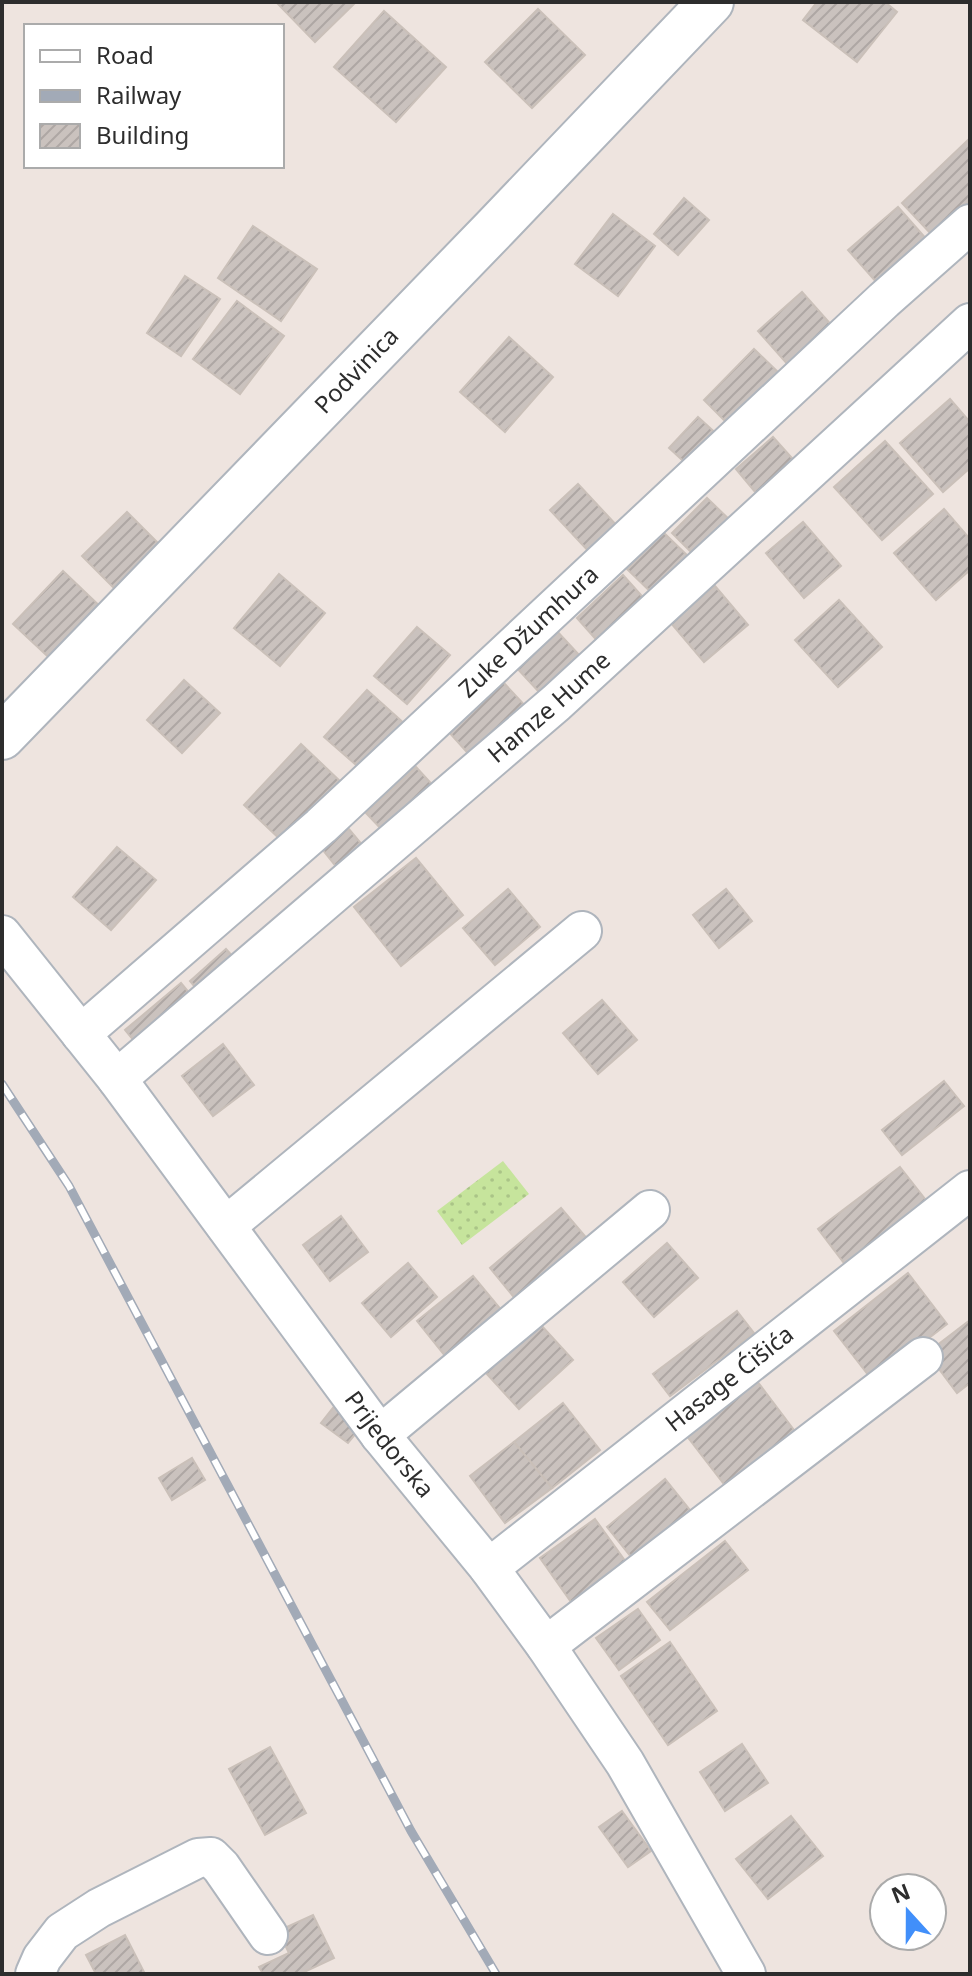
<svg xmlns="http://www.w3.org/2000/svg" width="972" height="1976" font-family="'Noto Sans',sans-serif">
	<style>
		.park { fill: url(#park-dots) }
		.building { fill: url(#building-hatch); stroke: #cac0b9; stroke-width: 2 }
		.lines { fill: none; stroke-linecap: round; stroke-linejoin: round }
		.minor-casing { stroke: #afb5bd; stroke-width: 42 }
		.tertiary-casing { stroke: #afb5bd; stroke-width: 48 }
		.minor { stroke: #fff; stroke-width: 38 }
		.tertiary { stroke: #fff; stroke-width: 44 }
		.rail-casing { stroke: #a2aab7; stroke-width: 9 }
		.rail { stroke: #fff; stroke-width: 6; stroke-dasharray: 18; stroke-linecap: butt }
		.labels { text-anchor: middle; stroke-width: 8; stroke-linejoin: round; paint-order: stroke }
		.street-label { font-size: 24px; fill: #2d2d2d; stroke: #fff }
	</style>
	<defs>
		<pattern id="park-dots" width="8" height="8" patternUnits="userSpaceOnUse" patternTransform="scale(2)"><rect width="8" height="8" fill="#c6e49c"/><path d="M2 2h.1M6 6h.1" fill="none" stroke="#aac487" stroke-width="1.8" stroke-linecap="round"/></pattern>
		<pattern id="building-hatch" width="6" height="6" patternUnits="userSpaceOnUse" patternTransform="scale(2)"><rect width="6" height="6" fill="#cac2be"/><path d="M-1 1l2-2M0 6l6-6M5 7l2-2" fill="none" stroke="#aea7a4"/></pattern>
	</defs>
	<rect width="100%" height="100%" fill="#eee4df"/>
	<!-- park -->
	<path class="park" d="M503 1161 529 1194 462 1245 437 1211Z"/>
	<!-- building -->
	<g class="building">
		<path d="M280 2H356L315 42 278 4Z"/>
		<path d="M817 2H885L897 12 857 62 803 20Z"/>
		<path d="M538 9 585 55 532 108 485 62Z"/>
		<path d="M384 11 446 67 396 122 334 67Z"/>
		<path d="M970 138V201L933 236 902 203Z"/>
		<path d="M684 198 709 220 678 255 654 234Z"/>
		<path d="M898 207 928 241 878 284 848 250Z"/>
		<path d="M613 214 655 246 618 296 575 264Z"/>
		<path d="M253 226 317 269 281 321 218 278Z"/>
		<path d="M185 276 220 299 181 356 147 333Z"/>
		<path d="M802 292 834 328 790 367 758 331Z"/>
		<path d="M237 301 284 336 240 394 193 359Z"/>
		<path d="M509 337 553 377 505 432 460 392Z"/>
		<path d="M754 349 779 373 728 424 704 400Z"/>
		<path d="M950 399 970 422V468L943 492 900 443Z"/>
		<path d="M698 417 720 437 691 468 669 448Z"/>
		<path d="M773 437 799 466 761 499 736 469Z"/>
		<path d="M885 441 933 494 882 540 834 487Z"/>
		<path d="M578 484 620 529 593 556 550 510Z"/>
		<path d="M707 498 735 525 700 561 672 533Z"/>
		<path d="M944 509 970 539V570L936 600 894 553Z"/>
		<path d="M127 512 163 548 118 592 82 556Z"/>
		<path d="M803 522 841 566 804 598 766 553Z"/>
		<path d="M663 532 692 560 656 597 627 569Z"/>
		<path d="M63 571 106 612 57 665 13 624Z"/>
		<path d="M279 574 325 613 280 666 234 628Z"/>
		<path d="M623 575 648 603 601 645 577 618Z"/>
		<path d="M715 586 748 625 704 662 671 623Z"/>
		<path d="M839 600 882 647 838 687 795 640Z"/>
		<path d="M417 627 450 655 407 704 374 676Z"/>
		<path d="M555 629 580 656 540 693 515 666Z"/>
		<path d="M184 680 220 713 182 753 147 720Z"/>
		<path d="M503 682 529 710 474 760 448 731Z"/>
		<path d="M367 690 406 725 363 771 324 737Z"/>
		<path d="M301 744 341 782 284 843 244 805Z"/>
		<path d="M416 767 437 790 387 835 366 813Z"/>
		<path d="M348 828 368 852 342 874 322 849Z"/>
		<path d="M117 847 156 880 111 930 73 897Z"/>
		<path d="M416 858 463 915 401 966 354 907Z"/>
		<path d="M508 889 540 927 495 965 463 928Z"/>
		<path d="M726 889 752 921 719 948 693 915Z"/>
		<path d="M226 949 243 968 206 1000 190 981Z"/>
		<path d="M181 983 200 1006 144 1053 125 1030Z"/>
		<path d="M602 1000 637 1040 598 1074 563 1033Z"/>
		<path d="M223 1044 254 1085 213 1116 182 1076Z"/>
		<path d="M944 1081 964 1106 902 1155 882 1130Z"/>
		<path d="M900 1167 929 1204 847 1267 818 1229Z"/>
		<path d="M561 1208 589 1241 517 1301 490 1268Z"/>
		<path d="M341 1216 368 1252 330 1281 303 1245Z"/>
		<path d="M667 1243 698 1278 654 1317 623 1282Z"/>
		<path d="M408 1263 437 1297 391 1337 362 1303Z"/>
		<path d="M908 1273 947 1324 873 1381 834 1331Z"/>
		<path d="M473 1276 503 1312 446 1357 417 1321Z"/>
		<path d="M737 1311 754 1333 670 1396 653 1374Z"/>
		<path d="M970 1320V1383L957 1393 927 1353Z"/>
		<path d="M540 1324 573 1360 519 1409 486 1373Z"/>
		<path d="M757 1381 797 1434 727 1488 686 1435Z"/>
		<path d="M340 1399 367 1420 348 1443 321 1423Z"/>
		<path d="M563 1403 600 1450 552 1488 514 1442Z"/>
		<path d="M514 1442 552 1488 505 1523 470 1476Z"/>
		<path d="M192 1458 205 1480 172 1500 159 1478Z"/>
		<path d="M665 1479 694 1515 636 1563 607 1527Z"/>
		<path d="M595 1519 631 1569 576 1609 540 1558Z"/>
		<path d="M725 1541 748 1570 670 1630 647 1602Z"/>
		<path d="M638 1609 660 1640 619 1670 596 1638Z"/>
		<path d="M670 1642 717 1711 668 1745 621 1676Z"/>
		<path d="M742 1744 768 1783 725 1811 700 1772Z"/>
		<path d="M270 1747 306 1813 265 1835 229 1769Z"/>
		<path d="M622 1811 651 1851 628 1867 599 1827Z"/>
		<path d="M791 1816 823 1856 768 1899 736 1859Z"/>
		<path d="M313 1915 334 1958 300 1974H263L259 1967 289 1953 278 1931Z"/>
		<path d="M125 1935 145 1974H96L86 1955Z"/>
	</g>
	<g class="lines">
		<defs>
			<g id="minor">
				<path id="s1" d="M2 935 117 1079 380 1435 489 1568 546 1646 625 1763 746 1974"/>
				<path id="s2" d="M81 1034 321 826 884 300 970 224"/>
				<path id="s3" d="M117 1079 556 703 970 323"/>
				<path d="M226 1226 582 931"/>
				<path d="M380 1435 650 1210"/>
				<path id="s4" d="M489 1568 970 1190"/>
				<path d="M546 1646 923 1357"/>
				<path d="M35 1974 42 1958 62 1932 99 1908 198 1858 211 1857 221 1867 268 1935"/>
			</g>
			<g id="tertiary">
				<path id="s5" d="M2 737 496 227 711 2"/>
			</g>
		</defs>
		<!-- minor casing -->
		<use href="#minor" class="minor-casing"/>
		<!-- tertiary casing -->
		<use href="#tertiary" class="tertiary-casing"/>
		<!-- minor -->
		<use href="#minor" class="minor"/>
		<!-- tertiary -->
		<use href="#tertiary" class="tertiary"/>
		<defs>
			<path id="rail" d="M2 1084 69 1186 411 1831 496 1974"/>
		</defs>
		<!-- rail casing -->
		<use href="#rail" class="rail-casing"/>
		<!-- rail -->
		<use href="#rail" class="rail"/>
	</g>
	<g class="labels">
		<!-- street labels -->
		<g class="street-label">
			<text dy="8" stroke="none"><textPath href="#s5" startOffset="510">Podvinica</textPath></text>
			<text dy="8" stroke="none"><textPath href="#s2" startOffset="602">Zuke Džumhura</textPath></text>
			<text dy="8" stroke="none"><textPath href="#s3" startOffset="570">Hamze Hume</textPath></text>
			<text dy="8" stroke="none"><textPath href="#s4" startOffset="306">Hasage Ćišića</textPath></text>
			<text dy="8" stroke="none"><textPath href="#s1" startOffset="640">Prijedorska</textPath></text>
		</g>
	</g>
	<!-- border -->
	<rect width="972" height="1976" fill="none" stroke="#2d2d2d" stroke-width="8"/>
	<!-- legend -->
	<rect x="24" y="24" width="260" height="144" fill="#ffffff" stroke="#ababab" stroke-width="2"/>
	<rect x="40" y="50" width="40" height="12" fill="#ffffff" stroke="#ababab" stroke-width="2"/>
	<text x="96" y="64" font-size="24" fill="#2d2d2d">Road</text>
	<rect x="40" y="90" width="40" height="12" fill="#a2aab7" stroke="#ababab" stroke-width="2"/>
	<text x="96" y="104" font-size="24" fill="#2d2d2d">Railway</text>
	<rect x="40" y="124" width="40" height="24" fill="url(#building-hatch)" stroke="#ababab" stroke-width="2"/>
	<text x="96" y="144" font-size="24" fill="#2d2d2d">Building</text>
	<!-- north arrow -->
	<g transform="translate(908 1912) rotate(339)"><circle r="38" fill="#ffffff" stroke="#ababab" stroke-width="2"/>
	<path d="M0-6L14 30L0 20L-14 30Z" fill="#418ffa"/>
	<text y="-12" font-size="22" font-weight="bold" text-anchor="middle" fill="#2d2d2d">N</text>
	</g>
</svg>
